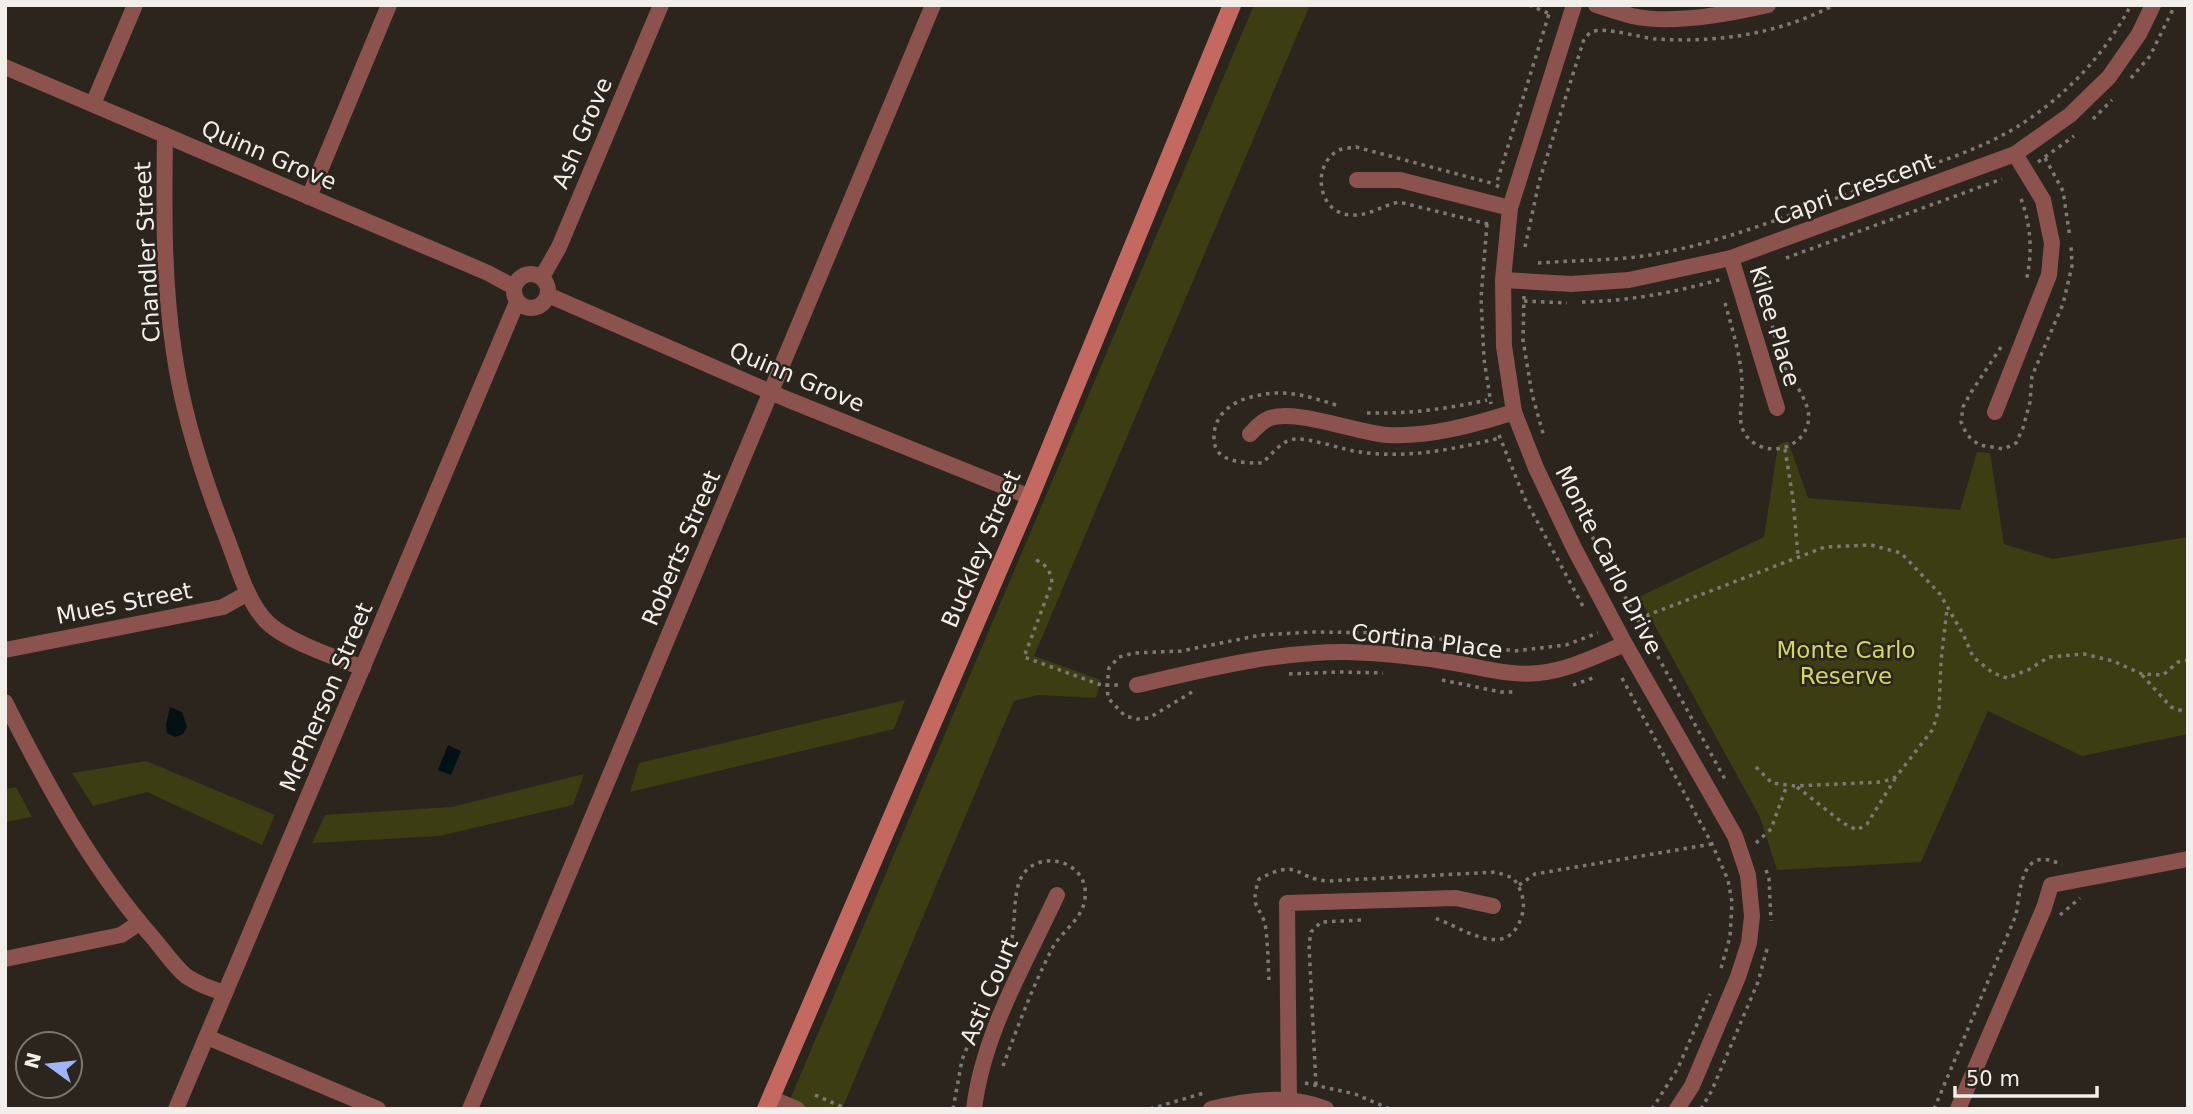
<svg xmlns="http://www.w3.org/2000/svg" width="2193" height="1114" font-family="'DejaVu Sans',sans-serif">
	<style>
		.green { fill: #3c3d12 }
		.water { fill: #031114 }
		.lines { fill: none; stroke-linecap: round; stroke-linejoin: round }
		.path { stroke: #7e7973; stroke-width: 3.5; stroke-dasharray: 3.5 5; stroke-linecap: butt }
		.street { stroke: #8c524d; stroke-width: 16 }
		.secondary { stroke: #c46962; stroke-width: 18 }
		.labels { text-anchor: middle; stroke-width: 5; stroke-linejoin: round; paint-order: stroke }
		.street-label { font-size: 23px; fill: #f2eee9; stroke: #2b251e }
		.park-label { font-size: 23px; fill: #d2d75f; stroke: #2b251e }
	</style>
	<rect width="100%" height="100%" fill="#2b251e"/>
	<!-- green -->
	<g class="green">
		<path d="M1254 5H1310L1034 656 1101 680 1096 698 1038 695 1014 701 842 1109H786Z"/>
		<path d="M1788 441 1808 498 1960 510 1977 452 1990 453 2004 544 2053 559 2188 537V734L2082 756 1988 711 1921 862 1777 870 1760 817 1639 597 1764 537 1778 445Z"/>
		<path d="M905 700 894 729 630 792 639 763Z"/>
		<path d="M146 761 275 815 262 845 147 792 93 806 72 773Z"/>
		<path d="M584 774 573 805 439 836 312 843 325 815 452 807Z"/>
		<path d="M16 787 32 817 5 822V789Z"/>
	</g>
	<!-- water -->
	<g class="water">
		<path d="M170 707 182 712 187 727 183 734 175 737 167 733 166 725Z"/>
		<path d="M448 745 461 751 451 775 438 770Z"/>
	</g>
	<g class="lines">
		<!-- path -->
		<g class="path">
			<path d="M1529 5 1550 14"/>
			<path d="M2131 78 2150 56 2175 5"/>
			<path d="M2093 119 2112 100"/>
			<path d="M2045 158 2063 191 2070 238"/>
			<path d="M2038 162 2074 136"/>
			<path d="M1499 187 1496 185 1549 14"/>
			<path d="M2021 199C2031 225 2033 254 2026 281"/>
			<path d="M1487 224 1481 298 1484 359 1491 404"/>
			<path d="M1488 224 1399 202C1383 205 1369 216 1352 215 1318 215 1310 165 1339 150 1344 148 1351 148 1356 147L1491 183"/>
			<path d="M1525 247 1539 182 1584 39C1586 37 1590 32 1592 32 1604 26 1641 38 1656 39 1717 43 1779 34 1834 5"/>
			<path d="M1786 258 2002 179"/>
			<path d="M1538 263C1575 260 1614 261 1650 255 1727 242 1799 211 1872 185 1921 167 1976 153 2020 125 2067 95 2105 54 2131 5"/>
			<path d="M1758 268 1776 341"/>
			<path d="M1524 296 1523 340 1532 394 1544 437"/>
			<path d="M1524 301 1567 303"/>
			<path d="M1582 302C1631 301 1676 292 1722 279"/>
			<path d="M1725 303C1733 332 1743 362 1742 392 1742 406 1737 421 1745 434 1761 458 1801 452 1808 423 1813 405 1792 380 1783 365"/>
			<path d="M2001 347 1970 394 1963 407 1961 422 1967 435 1979 445 2004 449 2016 443 2023 428 2030 402 2032 376 2063 304 2072 266 2071 246"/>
			<path d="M1336 405C1311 397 1286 389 1260 395 1236 399 1213 412 1214 439 1214 449 1220 456 1229 459 1239 463 1252 463 1262 463 1273 454 1281 440 1296 439 1310 438 1344 450 1360 452 1408 459 1454 449 1500 438"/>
			<path d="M1367 413C1408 414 1447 409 1487 400"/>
			<path d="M1499 435 1524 497 1585 610"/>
			<path d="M1785 449 1793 499 1798 556"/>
			<path d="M1576 507 1727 783"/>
			<path d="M1036 560C1047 565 1051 572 1052 583L1024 657 1101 685H1122"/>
			<path d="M1646 634 1648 615 1825 547 1871 545 1901 553 1940 594 1964 636 1973 657 1993 673 2007 678 2028 670 2049 657 2084 654 2113 661 2142 674 2163 675 2178 662 2188 660"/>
			<path d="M1289 674 1339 672 1383 673"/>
			<path d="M2142 675 2171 707 2188 713"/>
			<path d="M1622 678 1712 844 1728 880 1732 902 1730 937 1721 968"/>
			<path d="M1442 680 1501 692H1517"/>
			<path d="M1573 685 1596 677"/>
			<path d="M1192 692 1149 718 1137 719 1125 716 1108 698 1107 685 1109 668 1119 657 1134 653 1181 651 1261 635 1310 632 1403 633 1514 651 1566 645 1598 633"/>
			<path d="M1756 767 1772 783 1795 786 1882 782 1896 777 1933 729 1939 708 1941 661 1947 609"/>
			<path d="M1797 787 1843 823 1857 830 1867 824 1895 779"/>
			<path d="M1756 843 1771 829 1787 785"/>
			<path d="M1766 870 1769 878 1771 921"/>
			<path d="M1519 885 1535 874 1712 844"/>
			<path d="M2060 915 2080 898"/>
			<path d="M1269 980C1268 964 1268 947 1266 930 1263 904 1248 913 1259 879 1301 857 1294 879 1328 881L1496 872 1513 878C1521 888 1526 902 1522 915 1508 964 1461 926 1434 918"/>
			<path d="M1003 1066C1018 1026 1033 985 1053 947 1062 931 1083 919 1085 898 1090 859 1034 847 1020 880 1011 903 1018 930 1007 954"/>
			<path d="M1305 1083 1355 1094 1390 1109"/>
			<path d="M1316 1085 1309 945 1311 932 1321 922 1363 920"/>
			<path d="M815 1095 847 1109"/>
			<path d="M953 1109 962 1060 976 1025"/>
			<path d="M1150 1109 1204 1093"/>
			<path d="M1652 1109 1678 1068 1710 994"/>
			<path d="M1701 1109 1712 1090 1758 982 1767 949"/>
			<path d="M1934 1109 2016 915C2021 887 2021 844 2062 865"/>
		</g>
		<!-- street -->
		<g class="street">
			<path d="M1574 5 1510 208 1503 280 1504 346 1514 412 1536 468 1574 548 1625 644 1735 836 1748 875 1752 916 1749 943 1738 977 1692 1086 1677 1109"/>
			<path d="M1596 5C1608 9 1620 13 1632 16 1672 25 1729 14 1768 5"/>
			<path d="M5 67 488 273 514 287"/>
			<path d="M93 104 135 5"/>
			<path d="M165 135C164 208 163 280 174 352 183 417 204 480 228 541 238 567 247 602 267 622 286 641 337 658 363 668"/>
			<path d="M1357 180H1400L1510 208"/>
			<path d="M309 197 389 5"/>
			<path d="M1731 258 1777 408"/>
			<circle cx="531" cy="291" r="17"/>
			<path d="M542 277 559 247 661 5"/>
			<path d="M1503 280 1571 284 1629 280 1731 258 2015 154 2070 115 2109 77 2139 34 2153 5"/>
			<path d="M548 295 789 400 1030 497"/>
			<path d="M1995 412 2049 275 2052 243 2043 200 2015 154"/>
			<path d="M1250 434C1255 429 1260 423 1266 420 1289 406 1357 433 1387 435 1430 437 1473 425 1514 412"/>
			<path d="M5 650 223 607 248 593"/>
			<path d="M1137 685C1207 669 1277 651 1348 652 1384 653 1420 657 1455 663 1484 668 1510 676 1539 673 1569 670 1598 655 1625 644"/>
			<path d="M5 702C47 785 92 869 154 939 164 951 174 966 186 976 198 984 211 989 225 993"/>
			<path d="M5 959 121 935 139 923"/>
			<path d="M207 1037 378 1109"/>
			<path d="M771 1098 797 1109"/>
			<path d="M1289 1101 1287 903 1456 898 1493 906"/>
			<path d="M176 1109 517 302"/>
			<path d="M470 1109 933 5"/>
			<path d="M974 1109C983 1033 1025 964 1057 895"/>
			<path d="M1211 1109C1248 1100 1289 1094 1326 1109"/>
			<path d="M1958 1109 2044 908 2051 885 2188 859"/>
		</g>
		<!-- secondary -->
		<path class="secondary" d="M766 1109 1030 497 1232 5"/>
	</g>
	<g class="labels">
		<!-- street labels -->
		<g class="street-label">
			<text transform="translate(582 133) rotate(-67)" y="8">Ash Grove</text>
			<text transform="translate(269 155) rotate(23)" y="8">Quinn Grove</text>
			<text transform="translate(1854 189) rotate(-20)" y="8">Capri Crescent</text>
			<text transform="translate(147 252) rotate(-93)" y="8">Chandler Street</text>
			<text transform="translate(1775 326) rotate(73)" y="8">Kilee Place</text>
			<text transform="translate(797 377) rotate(23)" y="8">Quinn Grove</text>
			<text transform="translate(681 548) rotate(-67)" y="8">Roberts Street</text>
			<text transform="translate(981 549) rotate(-67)" y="8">Buckley Street</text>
			<text transform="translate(1609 560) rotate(63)" y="8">Monte Carlo Drive</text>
			<text transform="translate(124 603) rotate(-11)" y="8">Mues Street</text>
			<text transform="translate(1427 641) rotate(7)" y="8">Cortina Place</text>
			<text transform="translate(326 697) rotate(-67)" y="8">McPherson Street</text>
			<text transform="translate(989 991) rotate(-67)" y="8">Asti Court</text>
		</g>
		<!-- park labels -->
		<g class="park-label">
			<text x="1846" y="658">Monte Carlo<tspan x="1846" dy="26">Reserve</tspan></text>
		</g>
	</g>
	<!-- border -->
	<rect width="2193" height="1114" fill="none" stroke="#f2eee9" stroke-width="14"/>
	<!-- north arrow -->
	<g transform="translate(49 1065) rotate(285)"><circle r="33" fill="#2b251e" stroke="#7b756f" stroke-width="2"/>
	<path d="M0-5L12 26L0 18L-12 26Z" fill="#a0b3fd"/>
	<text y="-10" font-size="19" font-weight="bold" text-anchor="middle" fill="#f2eee9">N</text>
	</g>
	<!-- scale -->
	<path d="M1955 1086v10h142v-10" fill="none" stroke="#f2eee9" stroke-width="3.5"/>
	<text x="1966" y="1086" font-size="21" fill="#f2eee9" stroke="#2b251e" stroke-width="5" paint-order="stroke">50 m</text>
</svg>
